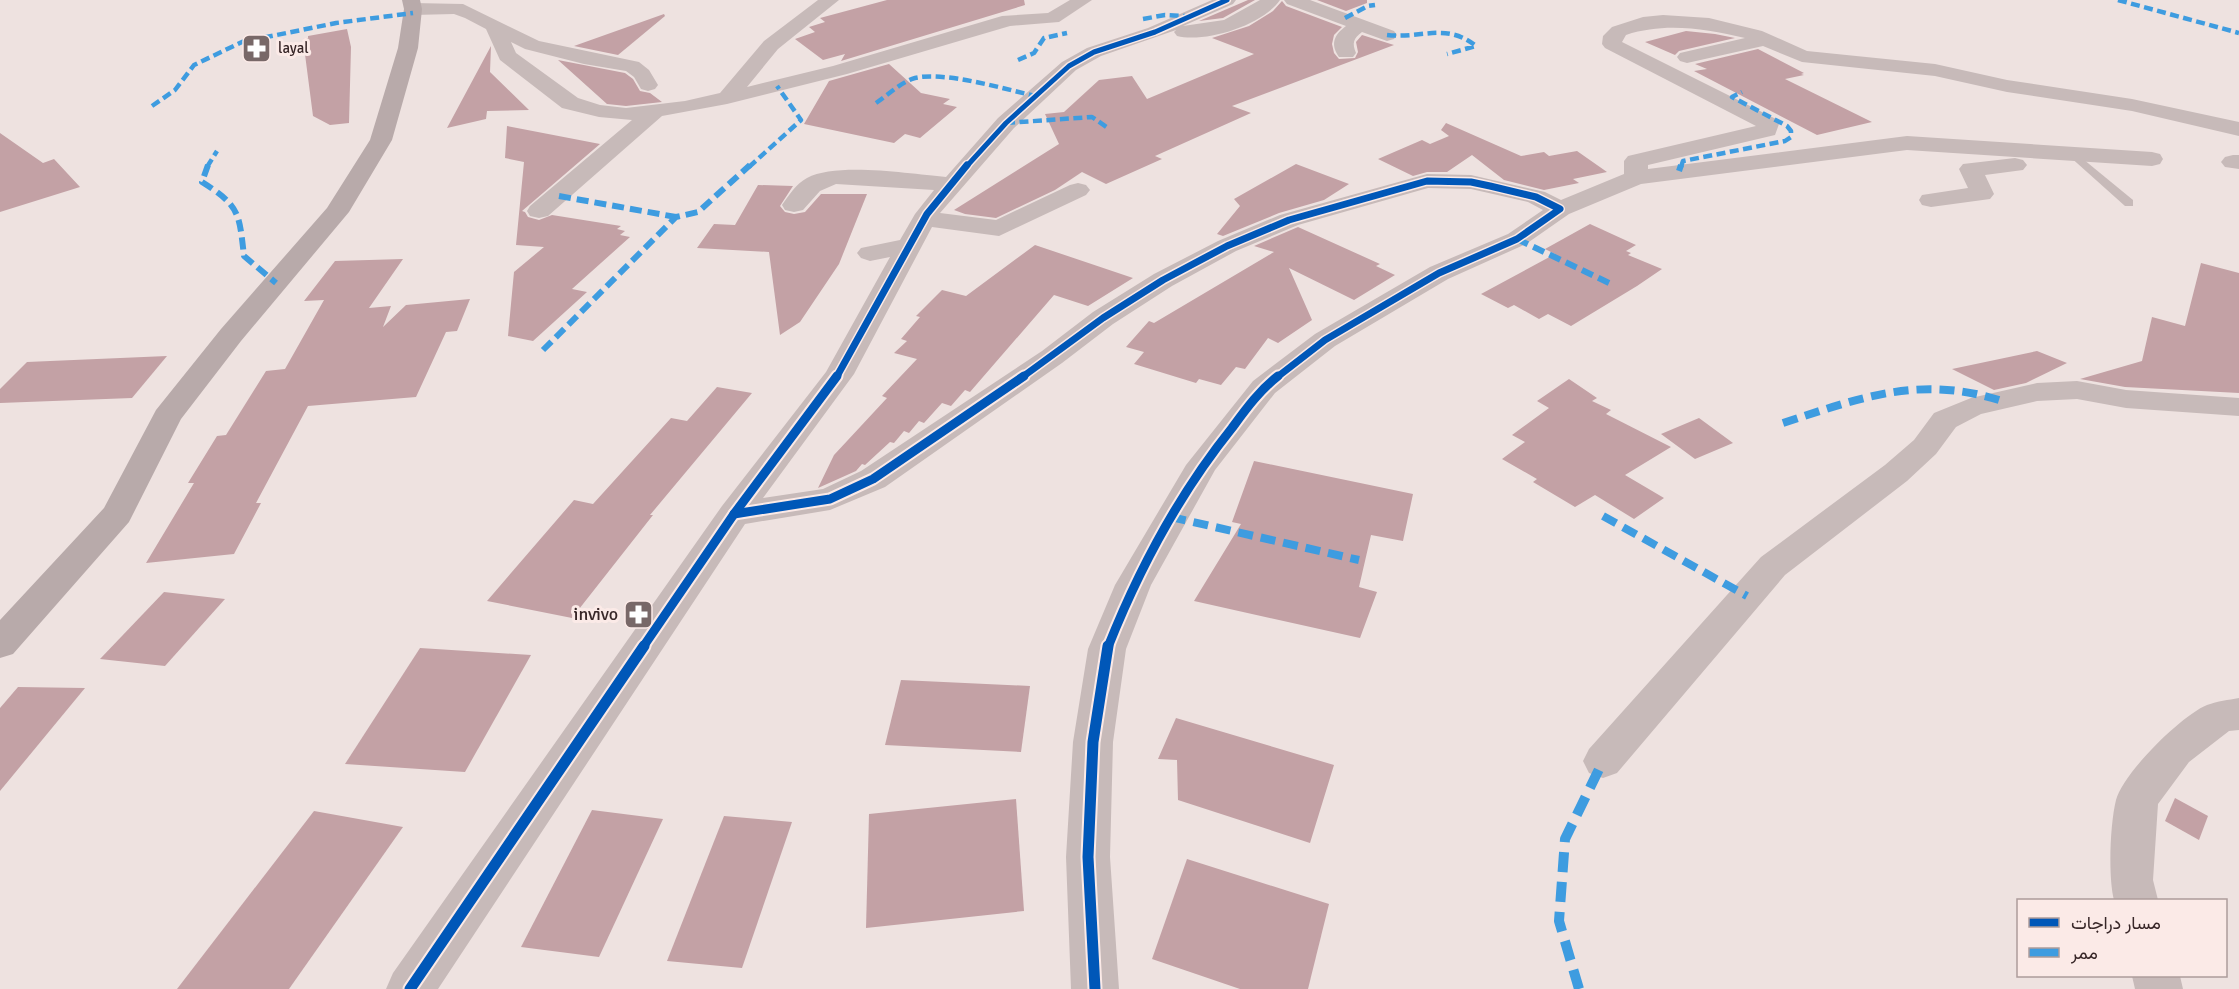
<svg xmlns="http://www.w3.org/2000/svg" width="2239" height="989" font-family="Signika,Vazirmatn,sans-serif">
	<style>
		.building { fill: #c3a1a5 }
		.lines { fill: none; stroke-linecap: round; stroke-linejoin: round }
		.lane { fill: #c7bab9; fill-rule: evenodd }
		.street { fill: #c7bab9; fill-rule: evenodd }
		.secondary { fill: #b8aaaa; fill-rule: evenodd }
		.quiet-far3 { stroke: #3e9ce0; stroke-width: 4.5; stroke-dasharray: 9 4.5; stroke-linecap: butt }
		.quiet-far2 { stroke: #3e9ce0; stroke-width: 6; stroke-dasharray: 12 6; stroke-linecap: butt }
		.quiet-far1 { stroke: #3e9ce0; stroke-width: 8; stroke-dasharray: 15 8; stroke-linecap: butt }
		.quiet { stroke: #3e9ce0; stroke-width: 10; stroke-dasharray: 20 10; stroke-linecap: butt }
		.cycleway-far3-casing { stroke: #fbeae7; stroke-width: 8 }
		.cycleway-far2-casing { stroke: #fbeae7; stroke-width: 10 }
		.cycleway-far1-casing { stroke: #fbeae7; stroke-width: 13 }
		.cycleway-casing { stroke: #fbeae7; stroke-width: 15 }
		.cycleway-far3 { stroke: #0057b8; stroke-width: 5 }
		.cycleway-far2 { stroke: #0057b8; stroke-width: 7 }
		.cycleway-far1 { stroke: #0057b8; stroke-width: 9 }
		.cycleway { stroke: #0057b8; stroke-width: 11 }
		.labels { text-anchor: middle; stroke-width: 6; stroke-linejoin: round; paint-order: stroke }
		.far-poi-label { font-size: 15px; fill: #382728; stroke: #fbeae7; text-anchor: start }
		.poi-label { font-size: 18px; fill: #382728; stroke: #fbeae7; text-anchor: end }
	</style>
	<rect width="100%" height="100%" fill="#eee2e0"/>
	<!-- building -->
	<g class="building">
		<path d="M887 0H1024L1025 5 841 61 845 54 823 60 795 39 815 32 809 27 825 22 820 18Z"/>
		<path d="M1248 0H1255L1223 18 1199 21Z"/>
		<path d="M1317 0H1367V3L1346 11Z"/>
		<path d="M1282 1 1286 6 1342 27 1334 35 1332 44 1334 53 1339 59 1355 58 1358 52 1356 42 1362 35 1394 45 1232 106 1251 113 1155 156 1162 159 1106 184 1082 172 1055 190 996 218 965 214 954 210 1059 144 1045 114 1064 112 1099 80 1132 76 1147 99 1254 54 1212 38 1249 26 1273 11Z"/>
		<path d="M664 14 665 16 618 55 574 46Z"/>
		<path d="M347 29 351 47 349 123 330 125 313 116 303 39 308 38V36Z"/>
		<path d="M1686 31 1715 34 1735 38 1679 51 1675 55 1645 42Z"/>
		<path d="M491 46 490 72 529 110 487 111 486 119 447 128Z"/>
		<path d="M1758 49 1804 73 1801 74 1804 75 1785 79 1872 122 1817 135 1694 71 1707 69 1695 64Z"/>
		<path d="M558 60 625 73 633 79 640 91 650 93 662 102 626 106 607 104Z"/>
		<path d="M889 64 921 93 950 99 943 104 957 107 920 138 905 134 894 143 804 124 829 81Z"/>
		<path d="M1446 123 1521 156 1544 152 1549 156 1577 151 1607 172 1573 179 1579 183 1544 190 1504 180 1472 155 1447 172H1427L1413 176 1378 159 1422 140 1430 144 1449 136 1441 130Z"/>
		<path d="M507 126 600 144 522 211 525 212 528 217 539 220 552 215 621 226 617 229 625 231 620 235 630 237 572 289 587 292 533 341 508 336 514 272 544 247 516 245 524 162 505 158Z"/>
		<path d="M0 133 43 163 54 159 80 187 0 212Z"/>
		<path d="M1296 164 1349 184 1324 200 1279 213 1223 236 1217 234 1240 206 1234 199Z"/>
		<path d="M758 185 793 186 780 206 785 212 794 214 805 212 821 194H867L839 264 800 322 780 335 769 252 697 248 714 224 735 225Z"/>
		<path d="M1590 224 1636 245 1626 251 1631 253 1628 255 1662 269 1637 286 1571 326 1548 314 1539 319 1514 305 1508 308 1481 294 1555 254 1545 249Z"/>
		<path d="M1298 227 1380 264 1376 266 1395 275 1354 300 1289 268 1312 320 1278 343 1268 338 1245 369 1236 367 1221 385 1199 379 1196 383 1134 364 1144 352 1126 347 1149 321 1154 323 1274 252 1254 246Z"/>
		<path d="M1035 245 1133 278 1088 306 1054 295 970 392 965 390 951 406 942 403 924 423 919 421 909 433 904 431 894 443 890 442 865 465 862 464 856 471 818 488 834 455 887 398 882 396 917 359 894 353 907 341 901 339 920 317 916 316 942 290 966 296Z"/>
		<path d="M403 259 369 308 391 306 383 327 406 305 470 299 457 331 446 332 416 397 308 406 256 503H261L234 554 146 563 194 483H188L217 436 226 435 266 371 285 369 324 300 304 301 335 261Z"/>
		<path d="M2201 263 2239 273V393L2125 387 2080 379 2142 361 2152 317 2185 326Z"/>
		<path d="M2037 351 2067 363 2026 383 1994 390 1952 369Z"/>
		<path d="M167 356 132 398 0 403V389L27 362Z"/>
		<path d="M1569 379 1597 398 1592 401 1611 410 1606 414 1671 447 1625 475 1664 498 1634 519 1595 495 1575 507 1533 482 1537 479 1502 459 1525 442 1512 435 1549 408 1537 401Z"/>
		<path d="M717 387 752 393 650 515H653L572 618 487 601 574 500 593 504 671 418 687 421Z"/>
		<path d="M1699 418 1733 443 1695 459 1661 434Z"/>
		<path d="M1254 461 1413 494 1403 541 1371 535 1359 587 1377 592 1360 638 1194 601 1241 524 1232 522Z"/>
		<path d="M164 592 225 599 165 666 100 659Z"/>
		<path d="M420 648 531 655 465 772 345 764Z"/>
		<path d="M901 680 1030 686 1021 752 885 745Z"/>
		<path d="M18 687 85 688 0 791V708Z"/>
		<path d="M1176 718 1334 765 1310 843 1178 800 1177 760 1158 759Z"/>
		<path d="M2175 798 2208 816 2199 840 2165 821Z"/>
		<path d="M1016 799 1024 911 866 928 869 814Z"/>
		<path d="M592 810 663 819 599 957 521 947Z"/>
		<path d="M314 811 403 827 289 989H177Z"/>
		<path d="M724 816 792 822 742 968 667 961Z"/>
		<path d="M1187 859 1329 904 1308 989H1240L1152 959Z"/>
	</g>
	<g class="lines">
		<!-- lane -->
		<path class="lane" d="M2072 150 2133 200V206H2125L2068 155V151Z"/>
		<!-- street -->
		<g class="street">
			<path d="M818 0H839L778 49 747 87 833 66 1002 16 1048 13 1070 0H1092L1059 22 1010 26 847 74 727 104 662 116 548 216 539 218 530 216 527 211 530 206 632 120 599 117 562 108 500 60 486 29 465 18 454 14 413 15 406 13 404 9 406 5 413 3 463 4 539 41 639 62 649 70 658 85 655 89 648 91 641 89 634 77 626 71 584 64 525 49 511 42 516 53 578 98 600 105 626 108 685 101 720 93 764 41Z"/>
			<path d="M1212 0H1236L1233 4 1183 26 1224 20 1260 0H1280C1263 25 1206 43 1177 36L1174 32 1176 30 1101 56 1076 70 1014 128 940 213 996 220 1070 185 1078 183 1086 185 1090 190 1086 195 999 236 932 227 854 374 763 498 823 489 861 471 1042 351 1093 312 1154 274 1218 241 1280 215 1427 174 1471 175 1545 192 1561 200 1624 174V161L1628 156 1756 126 1605 48 1602 44 1603 36 1612 27 1643 17 1663 15 1709 18 1762 31 1807 51 1935 64 2007 80 2132 99 2239 122V136L2132 111 2007 92 1935 76 1802 62 1763 46 1687 63 1680 61 1677 57 1680 53 1745 38C1705 29 1666 22 1626 35L1622 42 1776 119 1779 124 1775 135 1648 165V169L1907 136 2152 152 2160 154 2163 159 2160 164 2152 166 1907 150 1641 184 1569 214 1526 244 1448 279 1335 346 1275 393 1215 470 1151 585 1126 649 1113 742 1110 857 1119 989H1071L1066 857 1073 742 1088 649 1115 585 1186 465 1253 381 1315 334 1430 267 1508 234 1543 210 1528 202 1471 189 1428 188 1298 225 1236 251 1172 286 1113 324 1062 363 885 487 830 510 745 524 438 989H386L393 973 722 506 826 372 890 257 870 261 861 258 857 253 861 248 900 240 915 214 934 190 836 184 820 191 803 210 794 212 785 210 782 205C789 195 796 184 807 178 837 162 910 174 946 177L998 118 1062 62 1087 48 1148 28Z"/>
			<path d="M1284 0H1310L1394 31 1397 35 1394 39 1387 41 1362 32C1353 39 1352 43 1356 53L1353 57H1339C1330 44 1334 35 1346 26L1287 4Z"/>
			<path d="M2233 155H2239V169L2225 167 2221 162 2225 157Z"/>
			<path d="M2015 158 2023 160 2027 165 2023 170 1985 175 1994 194 1990 199 1931 207 1922 205 1919 200 1922 195 1968 188 1959 169 1963 164Z"/>
			<path d="M2077 381 2126 390 2239 398V416L2126 408 2077 399 2037 401 1981 414 1956 427 1936 454 1907 481 1785 575 1617 773 1603 778 1589 773 1583 761 1589 749 1761 557 1885 465 1914 440 1934 413 1971 398 2037 383Z"/>
			<path d="M2239 698V730L2229 731 2189 762 2158 804 2153 880 2158 900H2114C2108 877 2110 824 2116 800 2123 773 2182 715 2207 705 2218 701 2228 700 2239 698Z"/>
			<path d="M2132 976H2180L2183 989H2135Z"/>
		</g>
		<!-- secondary -->
		<path class="secondary" d="M402 0H420L422 9 418 48 392 140 349 212 241 341 181 419 129 522 13 654 0 658V620L104 508 156 410 221 329 327 208 370 140 398 48 404 9Z"/>
		<!-- quiet-far3 -->
		<g class="quiet-far3">
			<path d="M2118 0 2239 33"/>
			<path d="M1345 18 1368 6 1375 5"/>
			<path d="M1143 19 1165 15 1185 16"/>
			<path d="M1387 35C1421 39 1446 22 1476 46L1447 54"/>
			<path d="M1018 60 1034 53 1044 38 1067 33"/>
			<path d="M876 103C888 95 901 82 915 78 944 71 1005 89 1035 96"/>
			<path d="M152 106 175 90 194 65 242 42 336 23 413 13"/>
			<path d="M1006 123 1092 117 1108 128"/>
			<path d="M207 167 217 151"/>
			<path d="M749 167 801 120 777 86"/>
			<path d="M1681 167 1683 161 1785 141 1791 137V131L1787 126 1732 97 1742 92"/>
		</g>
		<!-- quiet-far2 -->
		<g class="quiet-far2">
			<path d="M208 165 202 182C240 206 239 213 244 256L276 283"/>
			<path d="M1679 171 1681 165"/>
			<path d="M559 196 676 217"/>
			<path d="M1517 239 1609 283"/>
			<path d="M543 350 676 217 698 212 750 165"/>
		</g>
		<!-- quiet-far1 -->
		<g class="quiet-far1">
			<path d="M1783 423C1860 398 1918 375 1999 400"/>
			<path d="M1603 516 1747 596"/>
			<path d="M1171 517 1359 560"/>
		</g>
		<!-- quiet -->
		<path class="quiet" d="M1579 989 1559 921 1565 839 1603 761"/>
		<defs>
			<path id="cycleway-far3" d="M966 167 1006 123 1069 66 1094 52 1155 32 1227 0"/>
			<g id="cycleway-far2">
				<path d="M836 378 927 214 967 165"/>
				<path d="M1021 378 1103 318 1163 280 1227 246 1289 220 1427 181 1471 182 1490 186 1536 197 1560 209 1517 239 1439 273 1325 340 1276 378"/>
			</g>
			<g id="cycleway-far1">
				<path d="M734 514 830 499 873 479 1024 376"/>
				<path d="M643 647 734 514 837 376"/>
				<path d="M1108 647C1139 569 1179 494 1232 428 1246 409 1259 391 1278 376"/>
			</g>
			<g id="cycleway">
				<path d="M410 989 644 646"/>
				<path d="M1095 989 1088 857 1093 742 1108 646"/>
			</g>
		</defs>
		<!-- cycleway-far3 casing -->
		<use href="#cycleway-far3" class="cycleway-far3-casing"/>
		<!-- cycleway-far2 casing -->
		<use href="#cycleway-far2" class="cycleway-far2-casing"/>
		<!-- cycleway-far1 casing -->
		<use href="#cycleway-far1" class="cycleway-far1-casing"/>
		<!-- cycleway casing -->
		<use href="#cycleway" class="cycleway-casing"/>
		<!-- cycleway-far3 -->
		<use href="#cycleway-far3" class="cycleway-far3"/>
		<!-- cycleway-far2 -->
		<use href="#cycleway-far2" class="cycleway-far2"/>
		<!-- cycleway-far1 -->
		<use href="#cycleway-far1" class="cycleway-far1"/>
		<!-- cycleway -->
		<use href="#cycleway" class="cycleway"/>
	</g>
	<!-- icons -->
	<defs>
		<symbol id="pharmacy-square" viewBox="-11 -11 22 22"><rect x="-9" y="-9" width="18" height="18" rx="4" fill="#786868" stroke="#fbeae7"/><path d="M-2-6h4v4h4v4h-4v4h-4v-4h-4v-4h4Z" fill="#fff"/></symbol>
	</defs>
	<g fill-rule="evenodd">
		<use href="#pharmacy-square" x="240" y="32" width="33" height="33"/>
		<use href="#pharmacy-square" x="622" y="598" width="33" height="33"/>
	</g>
	<g class="labels">
		<!-- far-poi labels -->
		<g class="far-poi-label">
			<text x="278" y="53">layal</text>
		</g>
		<!-- poi labels -->
		<g class="poi-label">
			<text x="618" y="620">invivo</text>
		</g>
	</g>
	<!-- legend -->
	<rect x="2017" y="899" width="210" height="78" fill="#fbeae7" stroke="#ad9c9b" stroke-width="1.5"/>
	<rect x="2029" y="918" width="30" height="9" fill="#0057b8" stroke="#ad9c9b" stroke-width="1.5"/>
	<text x="2071" y="929" font-size="18" fill="#382728">مسار دراجات</text>
	<rect x="2029" y="948" width="30" height="9" fill="#3e9ce0" stroke="#ad9c9b" stroke-width="1.5"/>
	<text x="2071" y="959" font-size="18" fill="#382728">ممر</text>
</svg>
